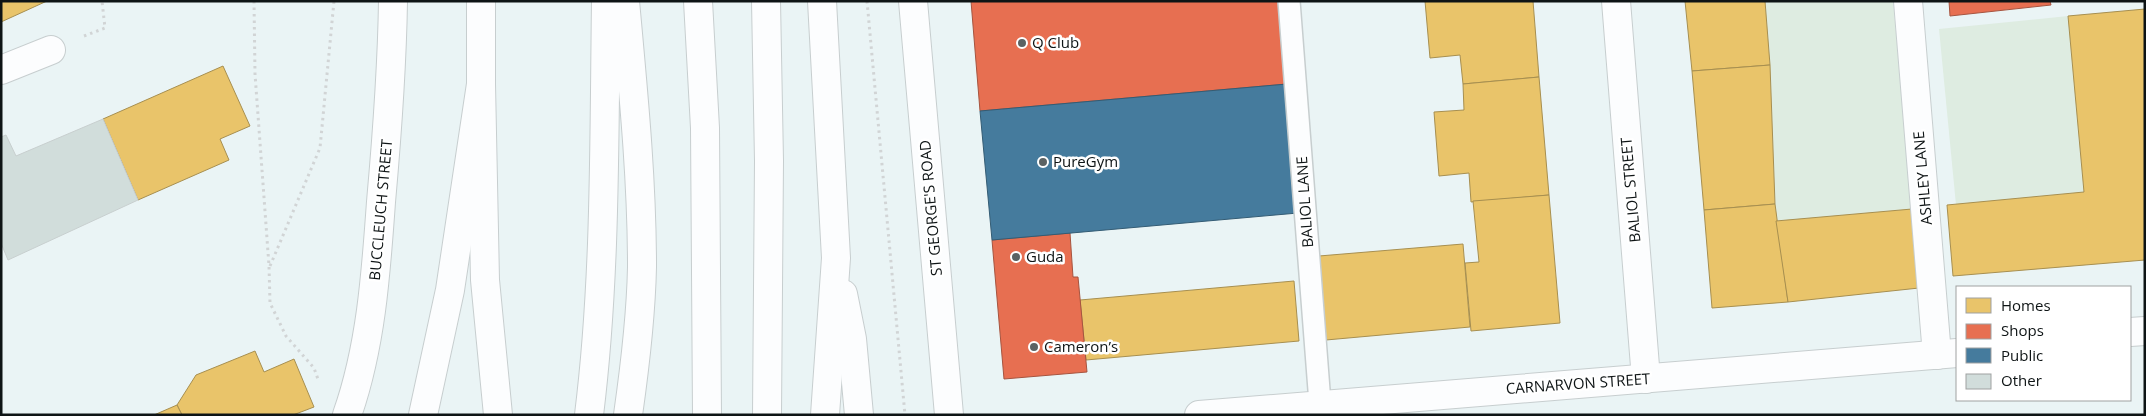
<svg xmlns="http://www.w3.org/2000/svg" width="2146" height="416" font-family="'Open Sans',sans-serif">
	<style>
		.green { fill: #deece1 }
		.homes { fill: #e9c46a; stroke: #a78f50 }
		.shops { fill: #e76f51; stroke: #a6543f }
		.public { fill: #457b9d; stroke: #345c74 }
		.building { fill: #d1dddb; stroke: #c8cfcf }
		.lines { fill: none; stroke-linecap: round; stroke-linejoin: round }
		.service-casing { stroke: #c7cecf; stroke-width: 24 }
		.minor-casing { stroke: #c7cecf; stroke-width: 30 }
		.primary-casing { stroke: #c7cecf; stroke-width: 30 }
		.motorway-casing { stroke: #c7cecf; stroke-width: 30 }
		.path { stroke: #d1d4d5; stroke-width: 3; stroke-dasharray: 2.5 4; stroke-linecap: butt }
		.service { stroke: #fcfdfe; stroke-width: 21 }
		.minor { stroke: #fcfdfe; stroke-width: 28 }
		.primary { stroke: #fcfdfe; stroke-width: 28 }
		.motorway { stroke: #fcfdfe; stroke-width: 28 }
		.poi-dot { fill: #5b6263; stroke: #fff; stroke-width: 2 }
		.labels { text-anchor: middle; stroke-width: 5; stroke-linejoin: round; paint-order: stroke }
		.poi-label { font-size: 15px; fill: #0e1415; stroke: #fff; text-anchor: start }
		.street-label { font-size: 15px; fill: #0e1415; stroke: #fff }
	</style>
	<rect width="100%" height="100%" fill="#eaf4f5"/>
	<!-- green -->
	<g class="green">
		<path d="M1765 1H1893L1912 209 1776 221 1770 65Z"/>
		<path d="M2068 16 2084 192 1956 205 1939 29Z"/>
	</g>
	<!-- homes -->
	<g class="homes">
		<path d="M1 1H47L1 22Z"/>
		<path d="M1425 1H1533L1539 77 1463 84 1460 55 1430 58Z"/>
		<path d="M1685 1H1765L1770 65 1692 71Z"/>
		<path d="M2145 9V260L1953 276 1947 205 2084 192 2068 16Z"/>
		<path d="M1770 65 1775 204 1704 210 1692 71Z"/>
		<path d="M223 66 250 126 220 139 229 160 138 200 103 119Z"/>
		<path d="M1539 77 1549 195 1471 202 1469 173 1439 176 1434 112 1464 110 1463 84Z"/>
		<path d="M1549 195 1560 323 1471 331 1465 263 1479 262 1473 201Z"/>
		<path d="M1775 204 1788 302 1712 308 1704 210Z"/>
		<path d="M1912 209 1919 288 1788 302 1776 221Z"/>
		<path d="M1463 244 1470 327 1326 340 1319 256Z"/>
		<path d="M1294 281 1299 341 1086 360 1080 300Z"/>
		<path d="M255 351 264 372 294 359 314 407 293 415H182L177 405 196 375Z"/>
		<path d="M177 405 182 415H154Z"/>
	</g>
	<!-- shops -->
	<g class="shops">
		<path d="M971 1H1280L1287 84 980 111Z"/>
		<path d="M1949 1H2050L2051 5 1950 16Z"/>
		<path d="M1070 233 1073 277H1078L1087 372 1004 379 992 240Z"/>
	</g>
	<!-- public -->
	<path class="public" d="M1287 84 1298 213 992 240 980 111Z"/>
	<!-- building -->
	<path class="building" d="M103 119 138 200 8 260 1 243V137L6 135 16 156Z"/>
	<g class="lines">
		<defs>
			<path id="service" d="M1289 1 1320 403"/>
			<g id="minor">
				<path d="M1616 1 1646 379"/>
				<path d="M1908 1 1937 355"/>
				<path d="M1 70 51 50"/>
				<path d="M2130 332 2145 331"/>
				<path d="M347 415C371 347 376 273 381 202 387 135 392 68 393 1"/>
				<path d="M1199 415 1957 353"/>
			</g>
			<g id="primary">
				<path d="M913 1 949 415"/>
				<path d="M423 415 450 290 481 84V1"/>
			</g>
			<g id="motorway">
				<path d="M625 1C633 89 642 178 642 267 641 316 635 366 628 415"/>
				<path d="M698 1 705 128 707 415"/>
				<path d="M766 1 769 161 767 415"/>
				<path d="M822 1 836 258 825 415"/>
				<path d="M481 84 485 280 498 415"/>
				<path d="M843 294 852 339 859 415"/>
				<path d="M589 415C606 278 604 139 606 1"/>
			</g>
		</defs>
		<!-- service casing -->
		<use href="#service" class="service-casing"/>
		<!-- minor casing -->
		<use href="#minor" class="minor-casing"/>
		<!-- primary casing -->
		<use href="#primary" class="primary-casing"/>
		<!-- motorway casing -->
		<use href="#motorway" class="motorway-casing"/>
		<!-- path -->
		<g class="path">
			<path d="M254 1 255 74 269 266 270 303 286 336 314 368 319 382"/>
			<path d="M867 1 905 415"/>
			<path d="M84 36 105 28 102 1"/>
			<path d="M270 266 320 148 334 1"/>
		</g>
		<!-- service -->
		<use href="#service" class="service"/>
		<!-- minor -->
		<use href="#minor" class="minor"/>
		<!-- primary -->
		<use href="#primary" class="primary"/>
		<!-- motorway -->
		<use href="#motorway" class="motorway"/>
	</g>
	<!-- markers -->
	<g class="poi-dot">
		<circle cx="1022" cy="43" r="5"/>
		<circle cx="1043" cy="162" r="5"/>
		<circle cx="1016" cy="257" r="5"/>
		<circle cx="1034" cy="347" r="5"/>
	</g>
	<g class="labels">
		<!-- poi labels -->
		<g class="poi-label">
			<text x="1032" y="48">Q Club</text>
			<text x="1053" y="167">PureGym</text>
			<text x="1026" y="262">Guda</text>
			<text x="1044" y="352">Cameron’s</text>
		</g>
		<!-- street labels -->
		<g class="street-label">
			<text transform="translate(1923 178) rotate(-95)" y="5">ASHLEY LANE</text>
			<text transform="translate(1631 190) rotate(-95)" y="5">BALIOL STREET</text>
			<text transform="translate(1305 202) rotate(-94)" y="5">BALIOL LANE</text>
			<text transform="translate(931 208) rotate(-95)" y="5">ST GEORGE'S ROAD</text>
			<text transform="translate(381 210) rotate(-85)" y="5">BUCCLEUCH STREET</text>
			<text transform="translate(1578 384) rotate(-4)" y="5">CARNARVON STREET</text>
		</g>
	</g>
	<!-- border -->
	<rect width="2146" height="416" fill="none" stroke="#0e1415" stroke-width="5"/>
	<!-- legend -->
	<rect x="1956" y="286" width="175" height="115" fill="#ffffff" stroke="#9fa1a1"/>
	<rect x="1966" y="298" width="25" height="15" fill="#e9c46a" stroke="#9fa1a1"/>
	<text x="2001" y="311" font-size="15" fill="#0e1415">Homes</text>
	<rect x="1966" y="324" width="25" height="15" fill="#e76f51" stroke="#9fa1a1"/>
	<text x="2001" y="336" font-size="15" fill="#0e1415">Shops</text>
	<rect x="1966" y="348" width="25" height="15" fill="#457b9d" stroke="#9fa1a1"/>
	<text x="2001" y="361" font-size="15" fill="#0e1415">Public</text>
	<rect x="1966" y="374" width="25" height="15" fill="#d1dddb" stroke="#9fa1a1"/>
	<text x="2001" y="386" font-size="15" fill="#0e1415">Other</text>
</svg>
